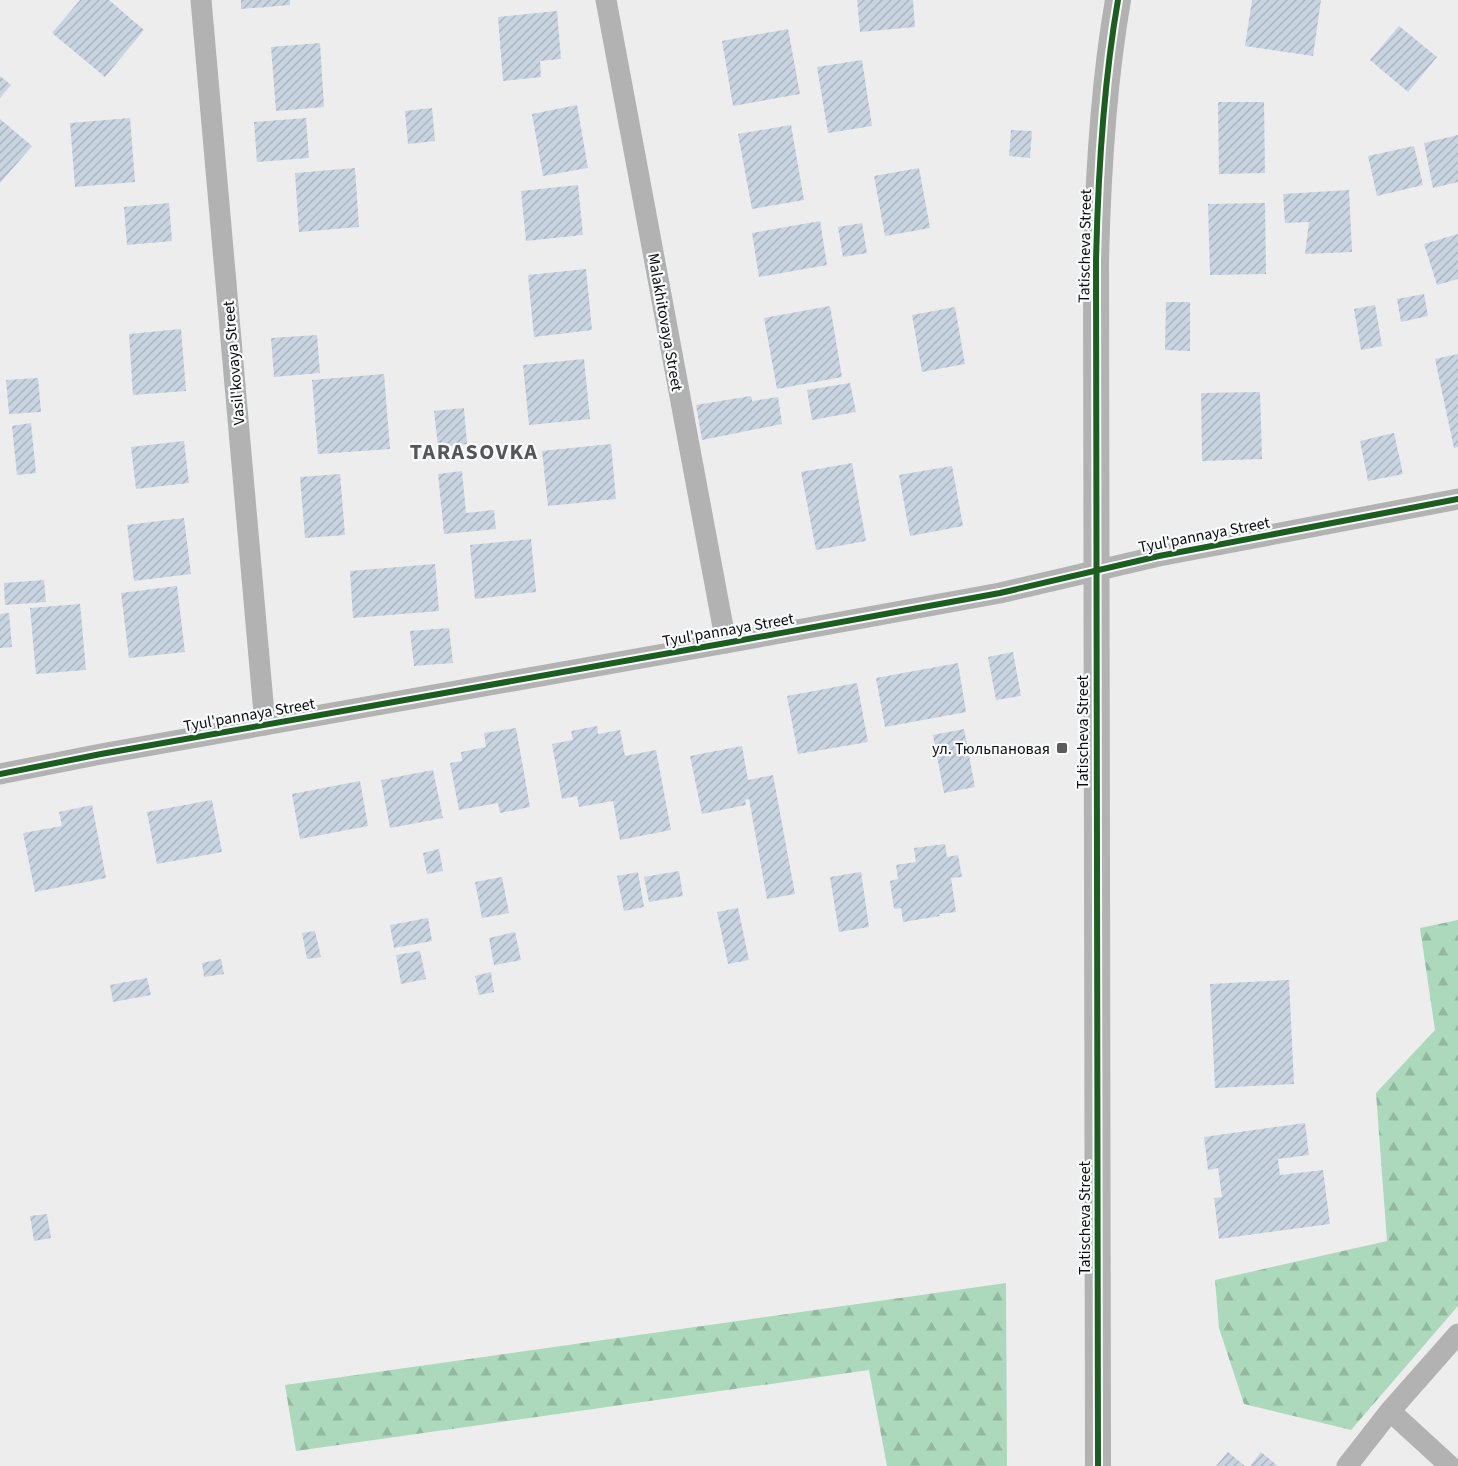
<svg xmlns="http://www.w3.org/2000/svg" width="1458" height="1466" font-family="'Source Sans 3',sans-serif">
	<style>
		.forest { fill: url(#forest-firs) }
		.building { fill: url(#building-hatch) }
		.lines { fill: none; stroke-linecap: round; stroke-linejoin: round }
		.minor { stroke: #b2b2b2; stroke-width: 21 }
		.tertiary { stroke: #b2b2b2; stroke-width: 26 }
		.cycleway-casing { stroke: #fafbfc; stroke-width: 10 }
		.cycleway { stroke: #1b5e20; stroke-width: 6 }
		.poi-dot { fill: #5b5b5c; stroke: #fafbfc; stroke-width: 2 }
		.labels { text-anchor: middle; stroke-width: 4.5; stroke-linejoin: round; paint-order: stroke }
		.street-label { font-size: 16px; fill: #0c0d0d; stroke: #fafbfc }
		.poi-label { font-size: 16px; fill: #0c0d0d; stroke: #fafbfc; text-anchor: end }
		.district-label { font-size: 22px; font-weight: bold; letter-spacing: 1.5px; fill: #555658; stroke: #fafbfc }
	</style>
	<defs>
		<pattern id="forest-firs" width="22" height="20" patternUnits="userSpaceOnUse" patternTransform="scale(1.5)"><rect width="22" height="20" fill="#acd8bb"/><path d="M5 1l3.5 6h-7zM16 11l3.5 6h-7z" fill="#93b8a0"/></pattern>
		<pattern id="building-hatch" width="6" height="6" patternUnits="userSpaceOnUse" patternTransform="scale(1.5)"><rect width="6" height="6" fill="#c9d4e1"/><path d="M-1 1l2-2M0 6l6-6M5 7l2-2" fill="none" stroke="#abb5c0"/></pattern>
	</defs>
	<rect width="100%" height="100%" fill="#ededee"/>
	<!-- forest -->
	<g class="forest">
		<path d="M1458 920V1306L1351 1430 1244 1404 1219 1328 1215 1280 1387 1241 1376 1093 1435 1030 1420 928Z"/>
		<path d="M1006 1283 1007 1466H887L869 1370 296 1451 285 1385Z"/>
	</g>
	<!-- building -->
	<g class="building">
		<path d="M80 0H109L144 30 105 77 52 33Z"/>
		<path d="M241 0H290V5L241 9Z"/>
		<path d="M857 0H913L915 27 860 32Z"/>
		<path d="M1252 0H1321L1313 56 1245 46Z"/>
		<path d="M557 11 561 59 540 61 541 77 503 81 498 17Z"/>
		<path d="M1399 26 1437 57 1408 92 1370 60Z"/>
		<path d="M788 29 800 94 733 106 722 41Z"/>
		<path d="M320 43 324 107 276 111 271 47Z"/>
		<path d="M862 60 872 126 828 133 817 67Z"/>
		<path d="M0 76 11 85 0 98Z"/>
		<path d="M1218 102H1264L1265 173 1219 174Z"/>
		<path d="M577 105 588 168 543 176 532 114Z"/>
		<path d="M432 108 435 141 408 144 405 111Z"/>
		<path d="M130 118 135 182 75 187 70 123Z"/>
		<path d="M306 118 309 158 257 162 254 122Z"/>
		<path d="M0 119 32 146 0 183Z"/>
		<path d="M791 125 804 200 752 209 738 134Z"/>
		<path d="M1011 130 1032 131 1030 158 1009 156Z"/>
		<path d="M1458 135V182L1433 188 1424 143Z"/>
		<path d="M1414 146 1423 185 1377 196 1368 156Z"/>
		<path d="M355 168 359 227 299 232 295 173Z"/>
		<path d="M919 168 930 228 885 236 874 176Z"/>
		<path d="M578 185 583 235 526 241 521 191Z"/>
		<path d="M1349 190 1352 252 1305 254 1309 222 1285 223 1283 194Z"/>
		<path d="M169 203 172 241 127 245 124 207Z"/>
		<path d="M1265 203 1266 274 1210 275 1208 204Z"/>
		<path d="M820 221 827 265 759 277 752 233Z"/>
		<path d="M862 223 867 253 843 257 838 227Z"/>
		<path d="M1458 234V279L1437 285 1424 244Z"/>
		<path d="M586 269 592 330 534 337 528 275Z"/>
		<path d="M1424 294 1428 316 1401 322 1397 299Z"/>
		<path d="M1166 302H1190V351L1165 350Z"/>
		<path d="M1375 305 1382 346 1361 350 1354 309Z"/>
		<path d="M830 306 842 377 777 389 764 318Z"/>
		<path d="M955 307 965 364 922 372 912 315Z"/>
		<path d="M181 329 186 391 133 395 129 334Z"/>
		<path d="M317 335 320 373 274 377 271 338Z"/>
		<path d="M1458 354V447L1454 448 1435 359Z"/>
		<path d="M584 359 590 419 529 425 523 365Z"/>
		<path d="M384 374 390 449 318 454 312 380Z"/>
		<path d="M38 378 41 412 9 414 6 380Z"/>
		<path d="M850 383 856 412 812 420 807 390Z"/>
		<path d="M1260 392 1262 459 1202 461 1201 393Z"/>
		<path d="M751 396 752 401 778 397 782 424 702 440 696 405Z"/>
		<path d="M464 408 467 444 438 447 434 411Z"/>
		<path d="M31 423 36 473 17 475 12 426Z"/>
		<path d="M1394 433 1403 474 1368 481 1360 441Z"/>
		<path d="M184 441 189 483 136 489 131 447Z"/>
		<path d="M611 444 616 499 548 506 542 451Z"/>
		<path d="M852 463 866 541 816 550 801 472Z"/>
		<path d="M952 466 963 526 910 536 899 475Z"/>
		<path d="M462 471 466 513 494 510 496 529 444 534 438 474Z"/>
		<path d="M340 474 345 535 305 538 300 477Z"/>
		<path d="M184 518 191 574 134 581 127 525Z"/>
		<path d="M531 539 536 592 475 599 470 545Z"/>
		<path d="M435 564 439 611 353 618 350 571Z"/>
		<path d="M44 580 46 602 5 605 4 583Z"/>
		<path d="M177 586 185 652 129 658 121 593Z"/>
		<path d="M80 604 86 670 36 674 30 608Z"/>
		<path d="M9 613 12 647 0 648V614Z"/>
		<path d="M449 628 453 663 414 666 410 631Z"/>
		<path d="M1013 652 1021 696 996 700 988 657Z"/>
		<path d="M958 663 966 712 885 727 876 678Z"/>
		<path d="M857 683 868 742 798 754 787 696Z"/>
		<path d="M597 726 598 734 620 730 625 756 656 750 671 830 620 840 613 801 579 807 577 796 562 799 552 744 573 740 571 731Z"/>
		<path d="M516 728 530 807 500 813 498 803 459 810 450 763 462 761 461 752 486 747 484 733Z"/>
		<path d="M964 729 975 787 944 793 933 735Z"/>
		<path d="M742 746 748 780 773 775 795 894 767 899 749 799 745 800 746 805 702 814 690 756Z"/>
		<path d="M433 770 443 818 390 828 381 780Z"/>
		<path d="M360 781 368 826 300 839 292 794Z"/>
		<path d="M212 800 222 852 157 864 147 812Z"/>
		<path d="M92 805 106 878 35 892 23 833 62 826 59 812Z"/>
		<path d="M945 844 947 857 958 855 962 877 951 878 956 912 939 914 940 916 903 922 901 908 894 909 890 881 898 879 896 865 916 862 914 848Z"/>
		<path d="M439 849 443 871 427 874 423 853Z"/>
		<path d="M679 871 683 896 649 902 644 877Z"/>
		<path d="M638 872 644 907 624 911 617 876Z"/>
		<path d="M861 872 869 927 839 932 830 877Z"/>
		<path d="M502 877 509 913 482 918 475 882Z"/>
		<path d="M738 908 749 960 728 964 717 912Z"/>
		<path d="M428 918 432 941 394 948 390 925Z"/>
		<path d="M315 931 321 957 307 959 302 933Z"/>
		<path d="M515 932 521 960 494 965 489 938Z"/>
		<path d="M420 951 426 979 401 984 396 955Z"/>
		<path d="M221 959 224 974 204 977 202 963Z"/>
		<path d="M491 972 494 992 479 995 475 976Z"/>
		<path d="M147 978 151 995 113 1002 110 985Z"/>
		<path d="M1289 980 1294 1084 1215 1088 1210 984Z"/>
		<path d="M1305 1123 1309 1155 1278 1159 1280 1175 1323 1170 1330 1224 1219 1239 1214 1198 1222 1197 1218 1168 1208 1170 1204 1137Z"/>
		<path d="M47 1214 51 1238 34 1241 30 1216Z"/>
		<path d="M1228 1452 1245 1466H1216Z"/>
		<path d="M1261 1452 1278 1466H1250Z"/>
	</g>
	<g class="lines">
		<!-- minor -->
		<g class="minor">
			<path d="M201 0 265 725"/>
			<path d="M606 0 726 643"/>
			<path d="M0 774 101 754 726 643 1000 593 1159 556 1458 499"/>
			<path d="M1390 1411 1450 1466"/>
			<path d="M1347 1466 1390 1411 1458 1334"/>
		</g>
		<!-- tertiary -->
		<path class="tertiary" d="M1098 1466 1096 261C1098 174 1103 86 1118 0"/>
		<defs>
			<g id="cycleway">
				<path d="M0 774 101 754 726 643 1000 593 1159 556 1458 499"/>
				<path d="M1098 1466 1096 261C1098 174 1103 86 1118 0"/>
			</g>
		</defs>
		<!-- cycleway casing -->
		<use href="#cycleway" class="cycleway-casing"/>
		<!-- cycleway -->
		<use href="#cycleway" class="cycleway"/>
	</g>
	<!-- markers -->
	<rect class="poi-dot" x="1056" y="742" width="12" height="12" rx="3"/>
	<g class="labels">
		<!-- street labels -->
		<g class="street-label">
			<text transform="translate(1084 246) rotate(-89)" y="6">Tatischeva Street</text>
			<text transform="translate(666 322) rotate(80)" y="6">Malakhitovaya Street</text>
			<text transform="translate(233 363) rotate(-95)" y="6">Vasil'kovaya Street</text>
			<text transform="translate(1204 534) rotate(-11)" y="6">Tyul'pannaya Street</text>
			<text transform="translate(728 629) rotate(-10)" y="6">Tyul'pannaya Street</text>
			<text transform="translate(249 714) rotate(-10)" y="6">Tyul'pannaya Street</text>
			<text transform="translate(1082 732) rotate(-90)" y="6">Tatischeva Street</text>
			<text transform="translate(1084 1218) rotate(-90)" y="6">Tatischeva Street</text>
		</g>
		<!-- poi labels -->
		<g class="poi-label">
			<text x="1050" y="754">ул. Тюльпановая</text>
		</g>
		<!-- district labels -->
		<g class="district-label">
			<text x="474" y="459">TARASOVKA</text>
		</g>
	</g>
</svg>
